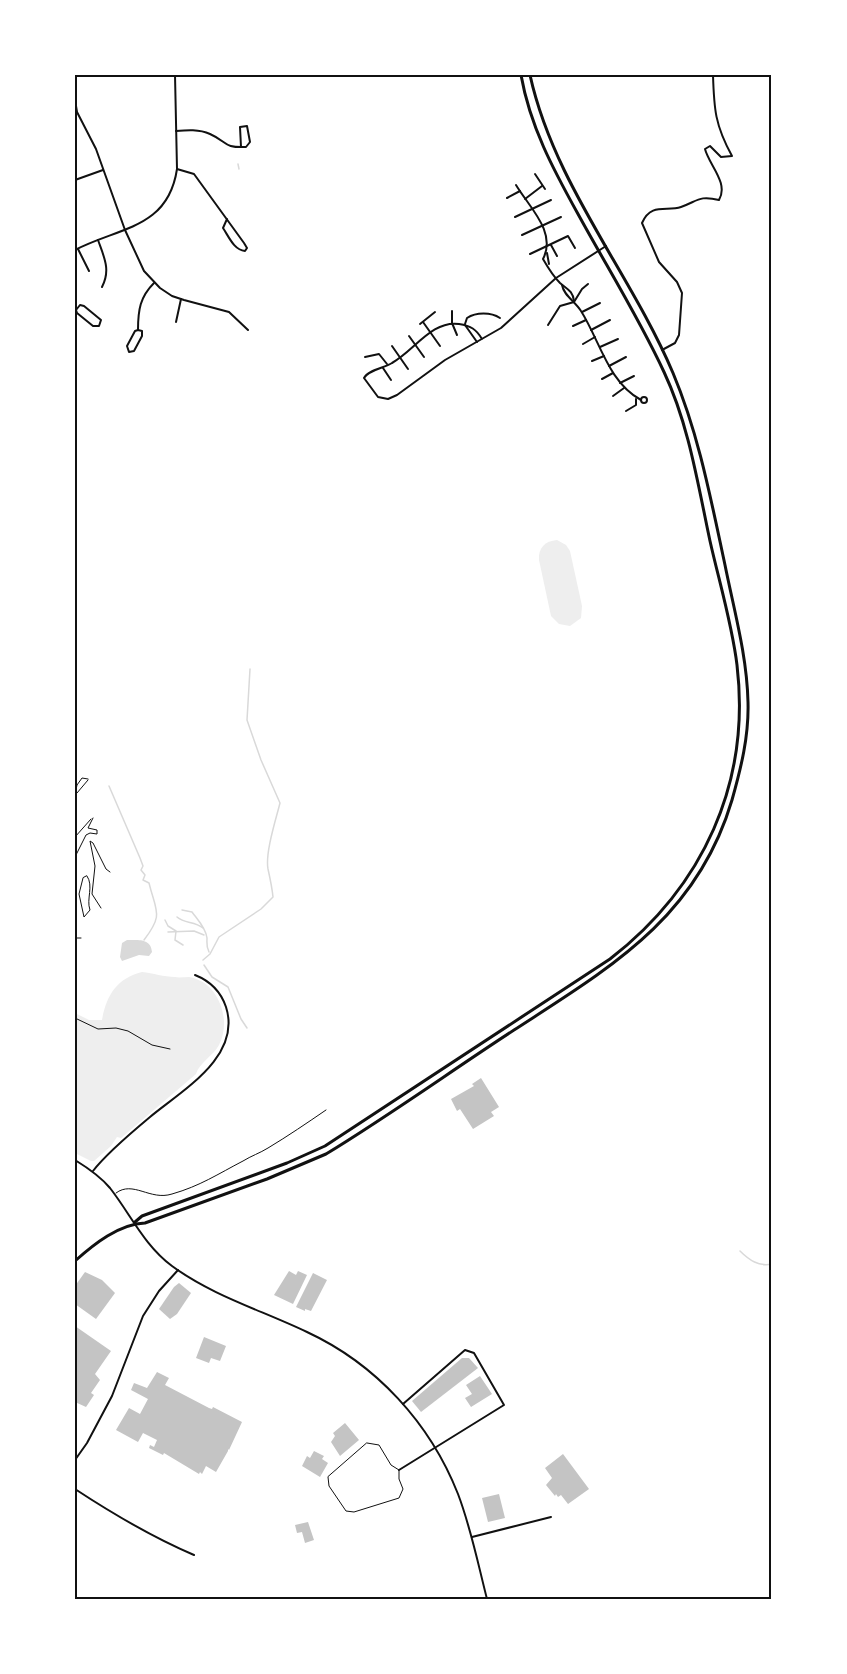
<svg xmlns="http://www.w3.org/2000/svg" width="847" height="1674" font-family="Mulish,sans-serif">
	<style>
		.green { fill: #eee }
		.water { fill: #d9d9d9 }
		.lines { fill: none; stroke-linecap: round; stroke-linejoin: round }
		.stream { stroke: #d9d9d9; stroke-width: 1.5 }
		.building { fill: #c4c4c4 }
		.path { stroke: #111; stroke-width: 1 }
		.service { stroke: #111; stroke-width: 1 }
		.minor { stroke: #111; stroke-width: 2 }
		.tertiary { stroke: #111; stroke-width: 2 }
		.primary { stroke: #111; stroke-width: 3 }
		.neatline { fill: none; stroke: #111; stroke-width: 2 }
	</style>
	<rect width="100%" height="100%" fill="#fff"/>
	<!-- green -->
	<g class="green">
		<path d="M557 540 566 545 570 551 582 606 581 618 570 626 559 624 551 616 539 560C538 548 545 541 557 540Z"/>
		<path d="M142 972C153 973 164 977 175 977 179 978 184 977 189 977 219 982 232 1020 219 1045 213 1056 199 1063 196 1074L121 1138 117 1137 111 1146 94 1161H91L75 1153V1013L89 1020H102C106 996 117 978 142 972Z"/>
	</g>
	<!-- water -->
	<path class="water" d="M127 940C138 940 151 938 152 952L149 956 139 955 122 961 120 957 122 943Z"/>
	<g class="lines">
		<!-- stream -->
		<g class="stream">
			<path d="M238 164 239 169"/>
			<path d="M109 786 140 858 143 866 141 870 145 875 143 880 149 883C156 912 164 914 144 940"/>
			<path d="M182 910 192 912C197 919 206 928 207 938 207 944 206 946 209 952"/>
			<path d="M177 917C185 924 194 921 203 928"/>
			<path d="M165 920 168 926 176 931 175 940 183 945"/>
			<path d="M168 932 194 931 204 935"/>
			<path d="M203 960 210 954 219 937 261 909 273 897C272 887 270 878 268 869 265 853 276 819 280 803L261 760 247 720 250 669"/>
			<path d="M204 965 212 977 228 987 241 1019 247 1028"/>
			<path d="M740 1251C749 1260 759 1267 772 1264"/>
		</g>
	</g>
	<!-- building -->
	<g class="building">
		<path d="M481 1078 499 1107 491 1112 494 1116 473 1129 460 1109 457 1111 451 1099 474 1086 472 1084Z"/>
		<path d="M289 1271 296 1275 298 1271 307 1275 293 1304 274 1295Z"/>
		<path d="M85 1272 102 1280 115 1293 96 1319 75 1304V1286Z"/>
		<path d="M313 1273 327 1280 311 1311 305 1309V1311L296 1307Z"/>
		<path d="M179 1283 191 1293 177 1314 170 1319 159 1309 174 1287Z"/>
		<path d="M75 1326 111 1351 95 1374 100 1380 91 1393 94 1395 86 1407 75 1402Z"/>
		<path d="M204 1337 226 1346 220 1361 211 1358 209 1363 196 1358Z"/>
		<path d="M462 1358H469L478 1368 421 1412 412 1401Z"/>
		<path d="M157 1372 169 1378 165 1385 209 1408 212 1409 213 1407 242 1422 229 1450 228 1449V1451L216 1472 206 1466 202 1474 200 1472 199 1474 164 1453 163 1455 149 1448 150 1445 154 1447 157 1440 143 1433 138 1442 116 1430 129 1408 140 1414 148 1399 131 1390 134 1383 147 1388Z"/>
		<path d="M480 1376 492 1394 471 1407 465 1398 472 1394 466 1385Z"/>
		<path d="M345 1423 359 1440 340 1456 331 1442 335 1436 333 1433Z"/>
		<path d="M314 1451 324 1456 322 1459 328 1463 320 1477 302 1466 307 1456 310 1458Z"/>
		<path d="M563 1454 589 1489 568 1504 561 1495 558 1497 556 1494 555 1496 546 1485 552 1478 545 1468Z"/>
		<path d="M499 1494 505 1518 488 1522 482 1498Z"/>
		<path d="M308 1522 314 1540 305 1543 302 1532 297 1533 295 1525Z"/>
	</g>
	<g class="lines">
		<!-- path -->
		<g class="path">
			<path d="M77 793 88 780"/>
			<path d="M75 794 77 785 82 778 88 779"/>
			<path d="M75 837 91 819"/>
			<path d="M75 857 86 835 90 833 97 834V830L88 828 93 818"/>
			<path d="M87 876C94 886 86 899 90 910L84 917 79 894 83 878Z"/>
			<path d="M101 908 92 894 95 866 90 841 93 843 106 869 110 872"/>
			<path d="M75 938H81"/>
			<path d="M75 1018 98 1029 116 1028 128 1031 152 1045 170 1049"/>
		</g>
		<!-- service -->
		<g class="service">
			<path d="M116 1193C133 1180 150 1201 172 1194 200 1186 218 1174 243 1161 251 1156 260 1153 268 1148 288 1136 307 1123 326 1110"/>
			<path d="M367 1443 379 1445 391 1465 399 1470V1479L403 1489 399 1498 354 1512 346 1511 329 1486 328 1477Z"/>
		</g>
		<!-- minor -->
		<g class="minor">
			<path d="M176 131C187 130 199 129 210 134 228 142 223 148 246 147L250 142 247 126 240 127 241 147"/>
			<path d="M177 169 194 174 244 243 247 248 245 251C234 250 229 237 223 228L227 219"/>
			<path d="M535 174 545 189"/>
			<path d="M75 180 103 170"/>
			<path d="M516 185C529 207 557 232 543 259 547 266 554 277 560 283 567 289 573 291 574 301"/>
			<path d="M507 198 520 191"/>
			<path d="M525 199 542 186"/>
			<path d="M515 217 551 200"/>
			<path d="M125 230 144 271 160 288 172 296 184 300 229 312 248 330"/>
			<path d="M522 235 561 217"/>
			<path d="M98 240C104 257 111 270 102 287"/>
			<path d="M551 245 557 256"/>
			<path d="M78 249 89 271"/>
			<path d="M547 253 549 264"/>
			<path d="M530 254 568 236 575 248"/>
			<path d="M562 285C564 296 575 301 581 311 600 341 608 382 641 400"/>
			<path d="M80 305 84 306 101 320 99 326H93L77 313 76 310Z"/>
			<path d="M452 311V323L457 335"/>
			<path d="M582 312 600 303"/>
			<path d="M176 322 181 299"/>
			<path d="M423 322 440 346"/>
			<path d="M420 324 435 312"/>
			<path d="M465 324 467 318C476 312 491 312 500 318"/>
			<path d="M465 325 477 342"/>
			<path d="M548 325 560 306 574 302 582 289 588 284"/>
			<path d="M573 326 586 320"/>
			<path d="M138 330 135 331 127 346 129 352 134 351 142 336V331L138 330C138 310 140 297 154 283"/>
			<path d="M591 330 610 320"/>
			<path d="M409 336 424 357"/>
			<path d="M482 339C476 329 471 326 459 324 432 320 414 351 392 363 384 368 368 370 364 378L378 397 388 399 397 395 445 360 501 328 556 278 606 246"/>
			<path d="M583 344 595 337"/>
			<path d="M392 346 408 369"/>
			<path d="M600 347 618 339"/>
			<path d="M662 350 675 343 679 335 682 293 677 282 659 262 642 223C651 202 667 212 681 207 698 201 699 195 719 200 729 183 709 165 705 149L710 146 721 157 732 156C715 125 714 109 713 75"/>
			<path d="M365 357 379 354 387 364"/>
			<path d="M592 361 604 356"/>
			<path d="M609 366 626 357"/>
			<path d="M383 368 391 380"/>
			<path d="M602 379 613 373"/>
			<path d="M620 383 634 376"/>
			<path d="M613 396 624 388"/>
			<circle cx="644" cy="400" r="3"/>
			<path d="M626 411 636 405V399"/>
			<path d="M93 1171C106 1154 132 1132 150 1117 181 1091 242 1057 226 1007 221 992 210 981 195 975"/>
			<path d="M399 1470 504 1405 474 1353 465 1350 403 1404"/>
			<path d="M75 1489C113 1514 152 1537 194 1555"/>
			<path d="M472 1537 551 1517"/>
		</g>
		<!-- tertiary -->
		<g class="tertiary">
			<path d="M75 100 77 112 96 149 125 230"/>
			<path d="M75 250C119 227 168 229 177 169L175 75"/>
			<path d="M75 1160C88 1168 100 1176 110 1188 131 1215 144 1245 172 1266 213 1296 261 1310 307 1332 376 1364 430 1423 458 1494 471 1528 478 1564 487 1599"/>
			<path d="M75 1460 87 1443 112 1396 143 1316 159 1291 178 1270"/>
		</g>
		<!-- primary -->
		<g class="primary">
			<path d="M135 1222 142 1216 287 1163 325 1146 610 959C703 887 751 783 737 665 732 624 719 581 710 541 698 485 689 425 664 372 639 318 607 267 578 214 553 169 530 126 521 75"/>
			<path d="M75 1261C94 1244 119 1224 145 1223L267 1179 326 1154C390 1115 451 1071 514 1030 611 967 697 918 732 800 741 768 749 736 748 702 747 656 734 610 725 565 711 500 699 435 673 373 630 272 554 184 530 75"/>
		</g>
	</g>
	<!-- border -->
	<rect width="847" height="1674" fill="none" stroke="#ffffff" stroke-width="153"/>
	<rect x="76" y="76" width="694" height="1522" class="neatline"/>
</svg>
